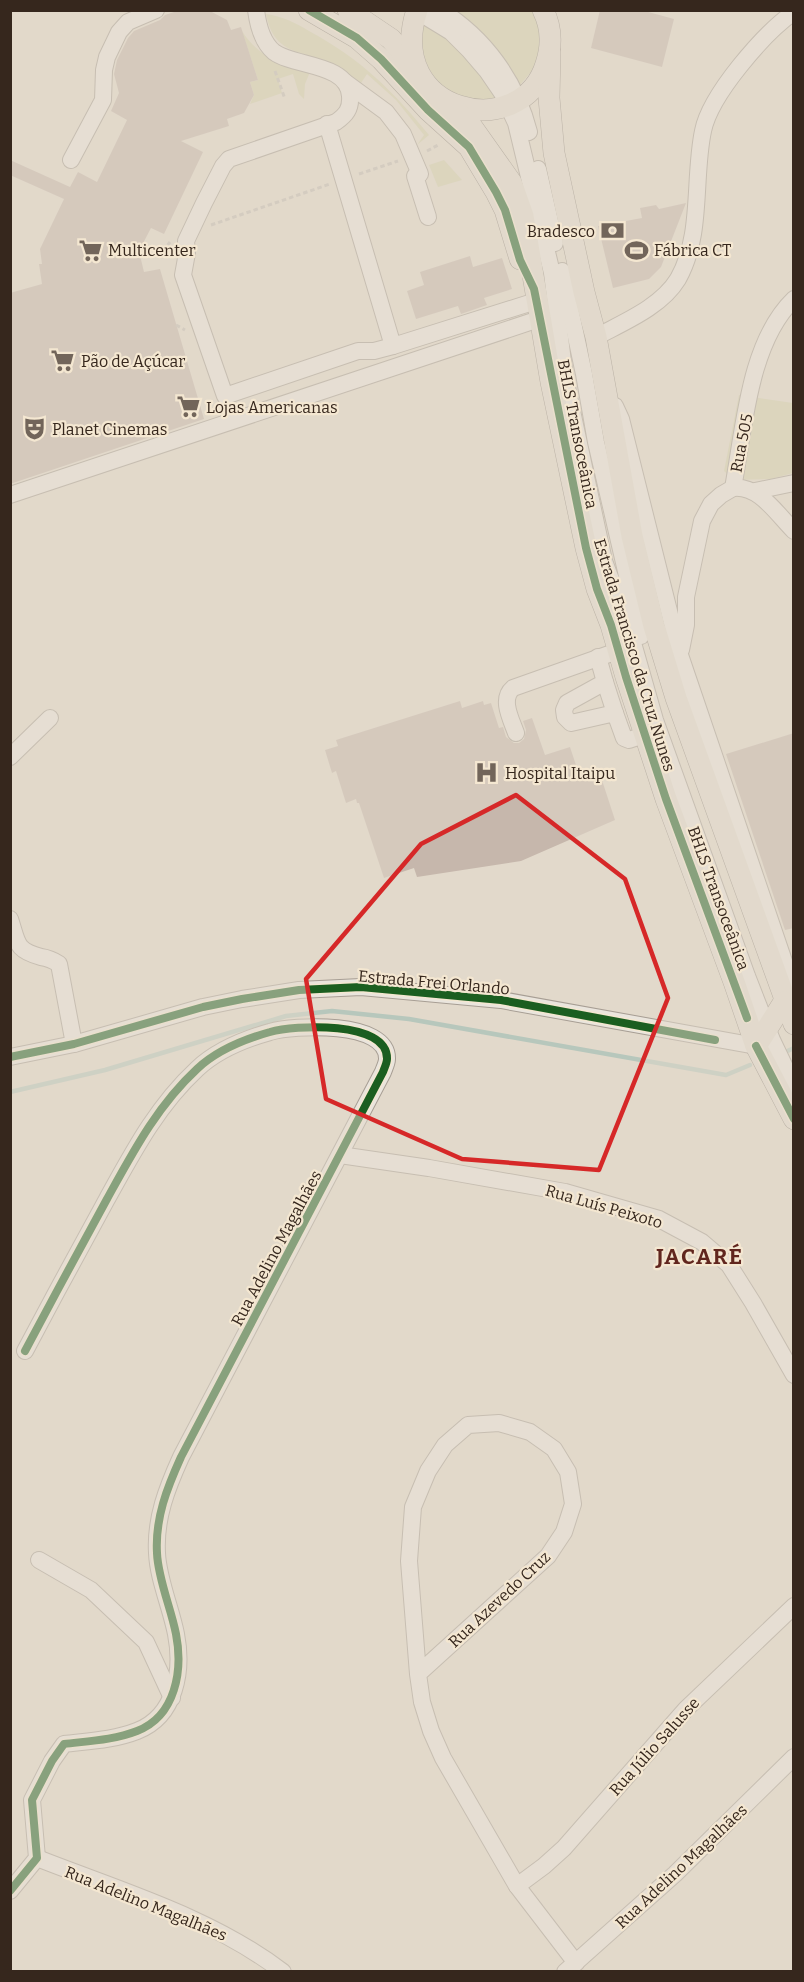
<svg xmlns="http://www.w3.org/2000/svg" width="804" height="1982" font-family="Bitter,serif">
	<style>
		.green { fill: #d4d1ae }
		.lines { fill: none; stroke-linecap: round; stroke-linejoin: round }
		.stream { stroke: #b7c7bc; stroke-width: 4.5 }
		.building { fill: #c6b7ac }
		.minor-casing { stroke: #a79e94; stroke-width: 18 }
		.major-casing { stroke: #8d847b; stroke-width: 22 }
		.path { stroke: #c3bcb4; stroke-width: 3; stroke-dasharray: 4.5 3; stroke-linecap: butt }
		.minor { stroke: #eae5dd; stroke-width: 16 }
		.major { stroke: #e2dace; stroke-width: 21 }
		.cycleway-casing { stroke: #f4e7d1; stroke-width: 11 }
		.cycleway { stroke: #1b5e20; stroke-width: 8 }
		.marked { fill: none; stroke: #d62828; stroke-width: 4.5; stroke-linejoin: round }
		.labels { text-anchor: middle; stroke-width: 4.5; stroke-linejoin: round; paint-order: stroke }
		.poi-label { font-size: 16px; fill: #36271d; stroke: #f4e7d1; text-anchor: start }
		.street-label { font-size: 16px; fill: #36271d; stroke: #f4e7d1 }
		.district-label { font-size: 22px; font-weight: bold; letter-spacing: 1.5px; fill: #61261e; stroke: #f4e7d1 }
	</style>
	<rect width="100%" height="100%" fill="#e2d9cb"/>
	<!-- green -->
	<g class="green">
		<path d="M450 11H533L543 29 535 67 520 85Z"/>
		<path d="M266 14C282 16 296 23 309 31 361 59 392 90 429 135L417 145 424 135 396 100 367 74 361 83C352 77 343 69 333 64 302 50 274 56 266 14Z"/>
		<path d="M425 20 455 43 497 97C456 109 423 79 421 38 420 33 424 26 425 20Z"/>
		<path d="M242 31C259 58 281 63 310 72L305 84 304 99 299 94 293 74 278 79 282 93 250 104 254 95 250 82 258 80Z"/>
		<path d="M444 160 462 180 438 187 429 165Z"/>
		<path d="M739 395 793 403V473L771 479 734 480 724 471Z"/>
	</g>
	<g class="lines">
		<!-- stream -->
		<g class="stream">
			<path d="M783 1053 794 1048"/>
			<path d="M10 1092 105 1070 286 1016 332 1011 409 1019 726 1075 750 1065"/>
		</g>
	</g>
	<!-- building -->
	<g class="building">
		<path d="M180 10 210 11 227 20 231 30 241 27 258 80 250 82 254 95 244 113 227 119 229 126 181 141 203 152 164 234 151 228 139 251 144 272 160 269 204 419 10 484V293L42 284 39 264H42L40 249 64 199 10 175V160L70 187 78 172 97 182 127 120 111 111 119 93 114 74 117 60 128 38 134 31 160 20 165 15Z"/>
		<path d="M600 10H641L674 19 662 67 591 48Z"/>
		<path d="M686 203 661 267 649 279 613 288 598 226 642 218 640 208 656 205 659 209Z"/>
		<path d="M470 256 473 267 502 258 512 289 484 298 487 305 461 314 458 306 416 319 407 291 424 285 420 272Z"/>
		<path d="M460 701 462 708 483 701 484 705 491 703 499 728 503 727 506 737 514 743H519L524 739 526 730 523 721 532 718 545 755 570 747 580 777 599 771 615 820 521 861 417 877 414 868 384 878 359 803H357L356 799 346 803 336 771 332 773 325 750 338 746 336 740Z"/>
		<path d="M794 733V928L785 930 726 754Z"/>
	</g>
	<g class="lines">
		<defs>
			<g id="minor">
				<path d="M256 10C258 26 262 42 274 52 294 67 348 63 350 96 351 109 346 115 336 122L229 159 223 166 204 203 186 241 187 253 183 275 225 396 358 351H374L393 346"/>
				<path d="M415 10 451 32 469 50 487 71 502 93 516 123 552 273 565 378 604 561 627 622 655 720 747 976 772 1040 794 1086"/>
				<path d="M440 10C485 38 516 81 529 132"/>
				<path d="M345 82 386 112 403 134 420 174"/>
				<path d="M327 124 393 346 536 301"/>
				<path d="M71 160 103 100 104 70 107 57 119 32 128 22 156 10"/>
				<path d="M538 169 555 243"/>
				<path d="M415 176 428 217"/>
				<path d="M562 271 584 374 596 442 641 636"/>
				<path d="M596 337C624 322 661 307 678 279 703 235 693 178 703 131 710 95 764 33 794 12"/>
				<path d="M615 406 621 419 680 655 788 973 789 992 786 998"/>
				<path d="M733 488C759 485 776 513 794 531"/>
				<path d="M755 491 794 483"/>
				<path d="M10 495 539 319"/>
				<path d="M681 650 686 625V597L702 521 711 504 721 495 733 488C744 429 749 342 794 299"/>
				<path d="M598 657 605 682 567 703 564 710 565 717 571 723 615 713 624 738 629 740 644 735"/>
				<path d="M605 682 615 713"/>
				<path d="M516 733C511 719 500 699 513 688L609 654"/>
				<path d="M10 757 50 718"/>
				<path d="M10 919C18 943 15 950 41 957 48 958 53 960 59 964L74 1044"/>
				<path d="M10 1057 74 1044 203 1007 242 999 299 990 361 987 501 1000 756 1046"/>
				<path d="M340 1155 429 1168 565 1192 659 1219 702 1242 729 1265 753 1303 794 1375"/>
				<path d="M39 1560 91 1590 146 1642 172 1698"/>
				<path d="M418 1674 548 1556 564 1532 573 1504 568 1472 554 1449 530 1432 499 1423 468 1425 445 1445 428 1471 413 1507 409 1561 418 1674 422 1702 431 1731 443 1758 517 1886 576 1963"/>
				<path d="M37 1858C121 1891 211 1917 283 1972"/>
				<path d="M517 1886 544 1866 564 1848 686 1709 794 1606"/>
				<path d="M10 1891 37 1858 32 1800 52 1761 64 1744C89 1741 114 1740 137 1731 176 1716 183 1670 176 1634 171 1608 158 1579 157 1553 155 1518 167 1488 181 1457L383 1072C384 1069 387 1063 387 1059 388 1020 293 1025 270 1032 245 1039 216 1051 197 1069 157 1106 133 1152 107 1199 79 1250 52 1300 25 1351"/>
				<path d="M565 1972 675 1874 794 1757"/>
			</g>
			<g id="major">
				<path d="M309 10 357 38 381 59 428 110 469 147 496 192 505 210 520 259"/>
				<path d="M348 10 391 39 413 66"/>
				<path d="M417 10C383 113 521 145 546 64 552 46 552 28 543 10"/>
				<path d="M550 52 549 98 554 153 584 292 596 337 632 536 654 626 676 698 794 1024"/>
				<path d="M447 102 470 124 511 182 523 216 551 382 586 548 597 589 611 625 626 677 666 799 734 982 756 1046 794 1119"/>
				<path d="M756 1046 784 1002"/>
			</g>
		</defs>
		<!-- minor casing -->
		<use href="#minor" class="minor-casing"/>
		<!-- major casing -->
		<use href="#major" class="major-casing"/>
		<!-- path -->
		<g class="path">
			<path d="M275 71 285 99"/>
			<path d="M427 151 440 144"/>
			<path d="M359 174 398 161"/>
			<path d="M211 225 330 184"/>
			<path d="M139 251 166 247 170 242"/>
			<path d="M176 325 185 330"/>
		</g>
		<!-- minor -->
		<use href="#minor" class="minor"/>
		<!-- major -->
		<use href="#major" class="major"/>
		<defs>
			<g id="cycleway">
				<path d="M309 10 357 38 381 59 428 110 469 147 496 192 505 210 520 260 534 289 586 548 597 589 611 625 626 677 666 799 747 1018"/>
				<path d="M756 1046 794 1119"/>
				<path d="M10 1057 74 1044 203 1007 242 999 299 990 361 987 501 1000 715 1040"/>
				<path d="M10 1891 37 1858 32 1800 52 1761 64 1744C89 1741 114 1740 137 1731 176 1716 183 1670 176 1634 171 1608 158 1579 157 1553 155 1518 167 1488 181 1457L383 1072C384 1069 387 1063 387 1059 388 1020 293 1025 270 1032 245 1039 216 1051 197 1069 157 1106 133 1152 107 1199 79 1250 52 1300 25 1351"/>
			</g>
		</defs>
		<!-- cycleway casing -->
		<use href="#cycleway" class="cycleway-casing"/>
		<!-- cycleway -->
		<use href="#cycleway" class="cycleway"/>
	</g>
	<!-- marked area -->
	<path d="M0 0H804V1982H0ZM516 795 625 879 668 998 599 1170 462 1159 326 1099 306 979 421 844Z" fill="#e2d9cb" fill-opacity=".55" fill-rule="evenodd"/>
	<path class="marked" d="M516 795 625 879 668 998 599 1170 462 1159 326 1099 306 979 421 844Z"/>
	<!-- icons -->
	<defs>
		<symbol id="bank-bare" viewBox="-9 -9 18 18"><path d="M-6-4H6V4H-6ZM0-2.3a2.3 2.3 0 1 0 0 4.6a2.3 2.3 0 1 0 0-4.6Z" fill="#72655a" stroke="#f4e7d1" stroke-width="2.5" paint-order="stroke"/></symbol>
		<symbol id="supermarket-bare" viewBox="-9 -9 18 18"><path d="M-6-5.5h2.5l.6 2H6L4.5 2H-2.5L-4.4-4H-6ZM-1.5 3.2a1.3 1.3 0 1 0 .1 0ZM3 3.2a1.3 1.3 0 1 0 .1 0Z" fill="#72655a" stroke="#f4e7d1" stroke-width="2.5" paint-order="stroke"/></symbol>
		<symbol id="stadium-bare" viewBox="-9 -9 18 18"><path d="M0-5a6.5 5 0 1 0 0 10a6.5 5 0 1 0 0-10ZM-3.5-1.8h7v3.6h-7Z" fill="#72655a" stroke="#f4e7d1" stroke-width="2.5" paint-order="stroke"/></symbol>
		<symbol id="theatre-bare" viewBox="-9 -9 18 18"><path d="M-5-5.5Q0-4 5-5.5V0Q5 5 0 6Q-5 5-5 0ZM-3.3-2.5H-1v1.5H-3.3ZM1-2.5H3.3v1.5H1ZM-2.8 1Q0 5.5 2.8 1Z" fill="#72655a" stroke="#f4e7d1" stroke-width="2.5" paint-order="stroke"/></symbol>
		<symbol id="hospital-bare" viewBox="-9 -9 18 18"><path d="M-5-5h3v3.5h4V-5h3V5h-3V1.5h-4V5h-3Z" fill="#72655a" stroke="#f4e7d1" stroke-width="2.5" paint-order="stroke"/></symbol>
	</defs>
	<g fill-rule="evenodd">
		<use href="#bank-bare" x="596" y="214" width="33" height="33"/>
		<use href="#supermarket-bare" x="74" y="234" width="33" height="33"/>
		<use href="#stadium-bare" x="620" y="234" width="33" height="33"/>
		<use href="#supermarket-bare" x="46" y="344" width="33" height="33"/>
		<use href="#supermarket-bare" x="172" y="390" width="33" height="33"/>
		<use href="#theatre-bare" x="18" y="412" width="33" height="33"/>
		<use href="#hospital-bare" x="470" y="756" width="33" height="33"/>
	</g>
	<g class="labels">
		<!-- poi labels -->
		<g class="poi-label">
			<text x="595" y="237" text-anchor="end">Bradesco</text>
			<text x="108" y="256">Multicenter</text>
			<text x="654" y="256">Fábrica CT</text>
			<text x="81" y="367">Pão de Açúcar</text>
			<text x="206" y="413">Lojas Americanas</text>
			<text x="52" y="435">Planet Cinemas</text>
			<text x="505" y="779">Hospital Itaipu</text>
		</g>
		<!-- street labels -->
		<g class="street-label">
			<text transform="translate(578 434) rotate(79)" y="6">BHLS Transoceânica</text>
			<text transform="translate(741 443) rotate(-79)" y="6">Rua 505</text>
			<text transform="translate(635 655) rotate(73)" y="6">Estrada Francisco da Cruz Nunes</text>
			<text transform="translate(719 898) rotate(70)" y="6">BHLS Transoceânica</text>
			<text transform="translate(434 982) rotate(5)" y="6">Estrada Frei Orlando</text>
			<text transform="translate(604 1206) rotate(16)" y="6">Rua Luís Peixoto</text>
			<text transform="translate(276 1248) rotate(-62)" y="6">Rua Adelino Magalhães</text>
			<text transform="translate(499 1599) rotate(-43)" y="6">Rua Azevedo Cruz</text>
			<text transform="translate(654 1746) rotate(-48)" y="6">Rua Júlio Salusse</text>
			<text transform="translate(681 1866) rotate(-43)" y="6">Rua Adelino Magalhães</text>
			<text transform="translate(146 1903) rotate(22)" y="6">Rua Adelino Magalhães</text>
		</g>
		<!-- district labels -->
		<g class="district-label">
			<text x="700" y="1264">JACARÉ</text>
		</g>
	</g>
	<!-- border -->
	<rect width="804" height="1982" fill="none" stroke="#36271d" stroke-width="24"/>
</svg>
